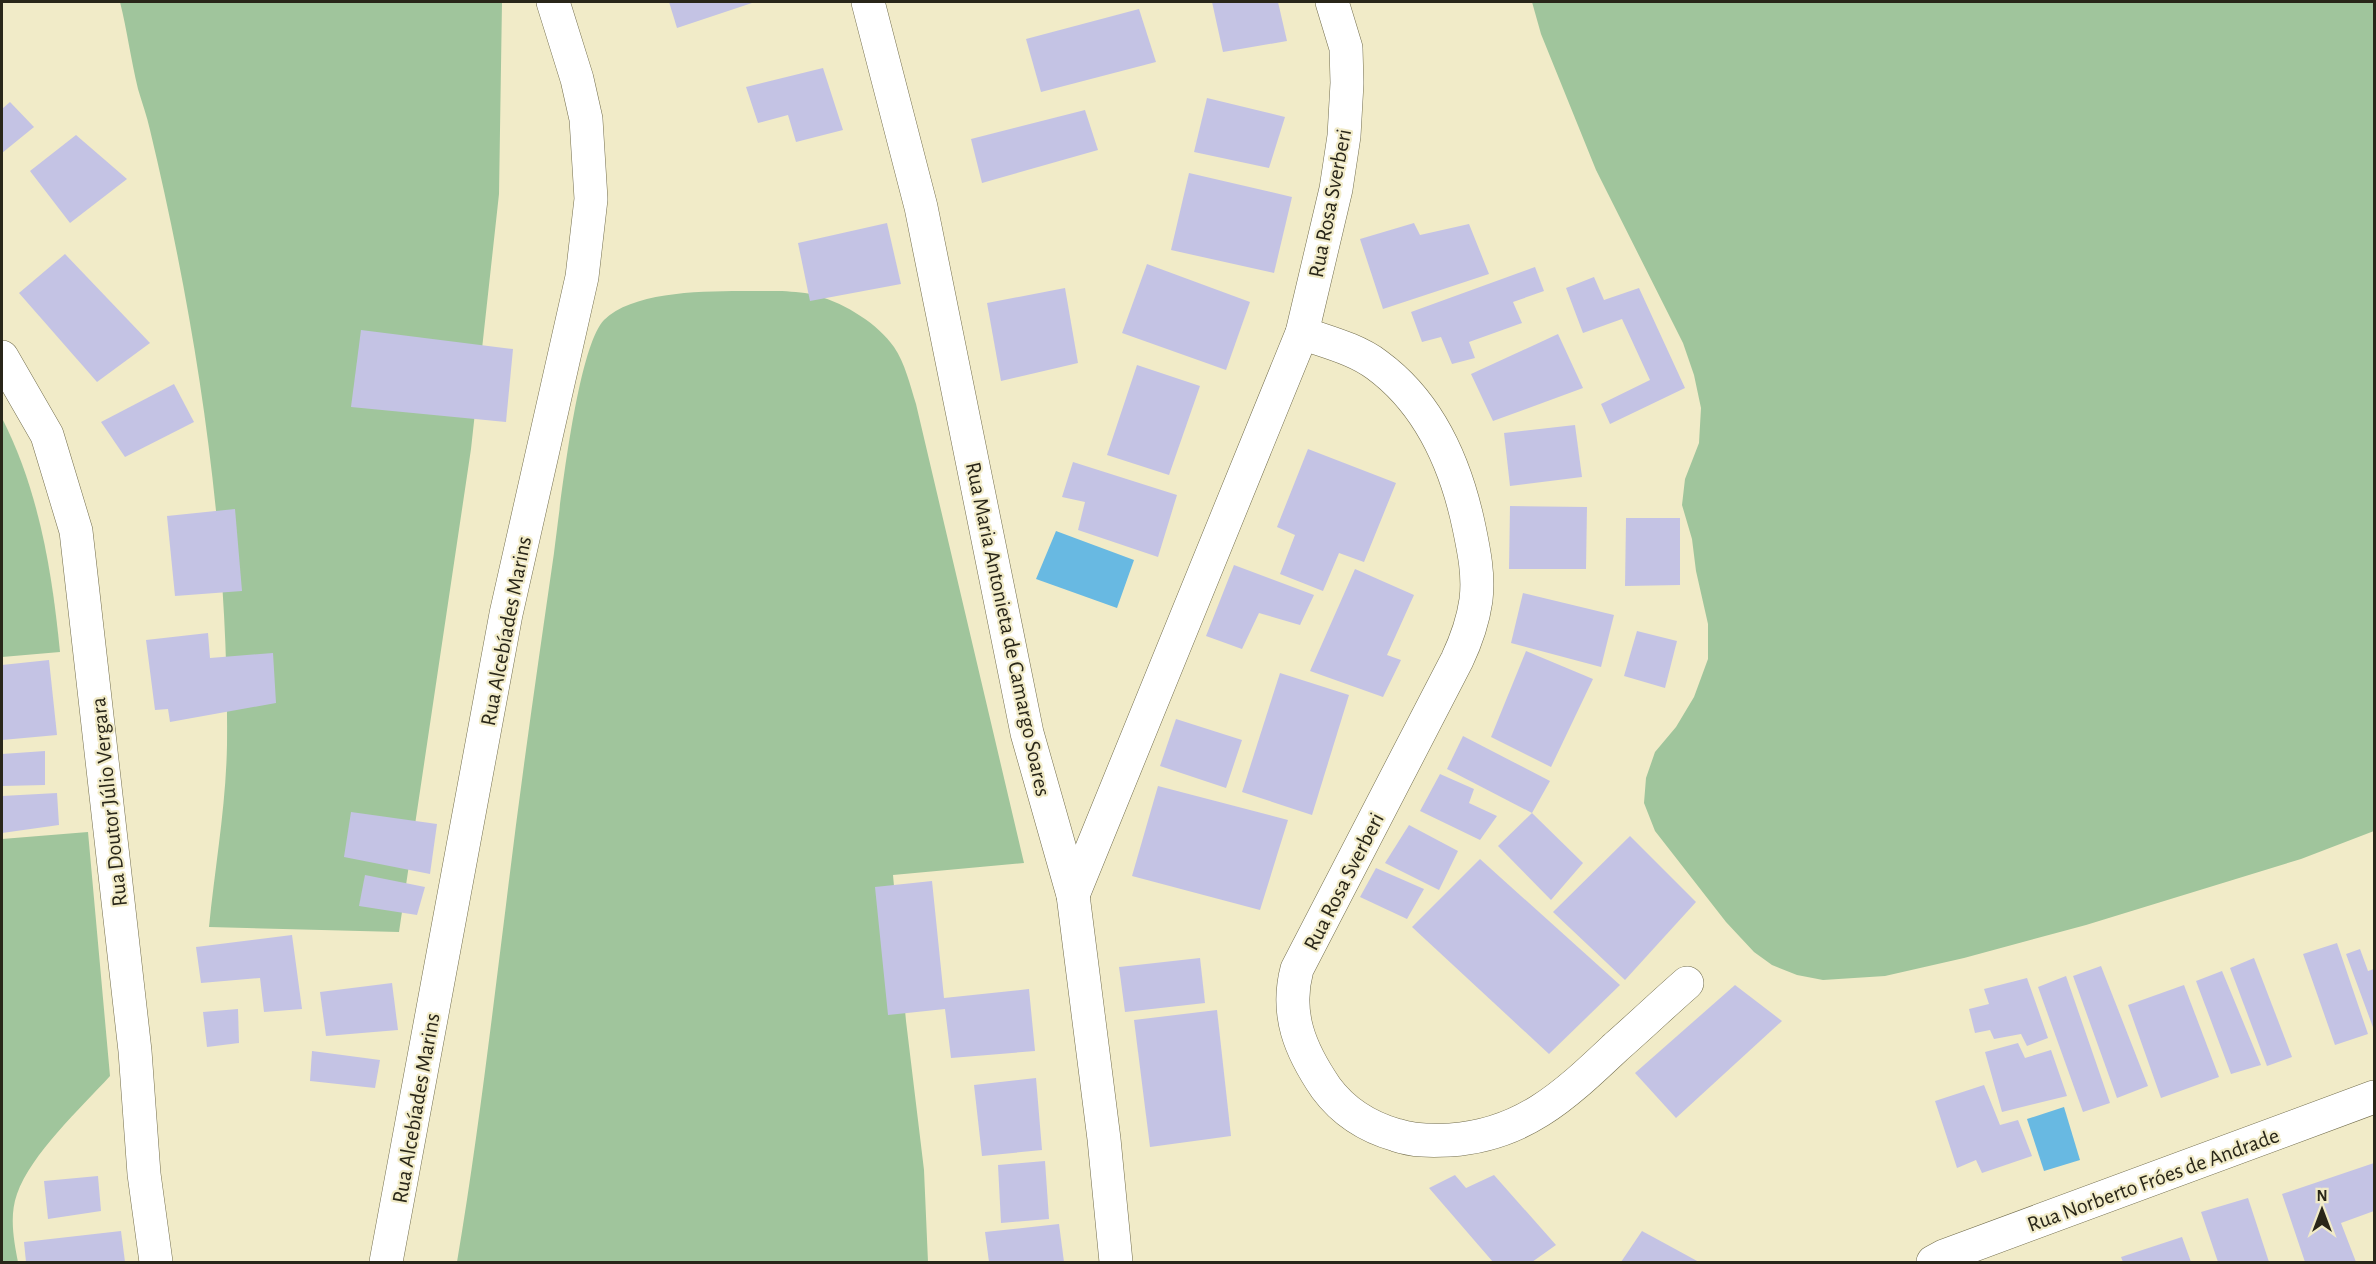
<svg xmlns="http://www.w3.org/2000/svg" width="2376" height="1264" font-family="'Alegreya Sans',sans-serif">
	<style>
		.green { fill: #a0c59c }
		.water { fill: #68b9e2 }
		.building { fill: #c4c3e4 }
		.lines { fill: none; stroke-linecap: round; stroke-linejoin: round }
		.minor-casing { stroke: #736e4e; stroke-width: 34 }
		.minor { stroke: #fff; stroke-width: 33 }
		.labels { text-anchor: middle; stroke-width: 4.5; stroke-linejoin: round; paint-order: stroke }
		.street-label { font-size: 22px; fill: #292619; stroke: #f1ebc8 }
	</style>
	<rect width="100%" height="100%" fill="#f1ebc8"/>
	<!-- green -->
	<g class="green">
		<path d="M120 2H502L499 194 471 449 399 932 209 927C215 867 226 806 227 745 229 538 198 331 150 130 147 116 142 103 138 89 131 60 127 30 120 2Z"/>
		<path d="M1532 2H2374V831L2301 859 2086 925 1964 958 1885 976 1823 980 1797 975 1772 965 1754 952 1726 922 1655 831 1644 803 1646 778 1655 752 1676 727 1694 697 1708 659V624L1696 571 1692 539 1682 505 1685 479 1699 443 1701 408 1694 375 1683 343 1596 170 1541 34Z"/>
		<path d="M782 291C794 292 807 292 818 296 846 304 878 324 894 347 905 363 910 385 916 404L1024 863 893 875 906 1021 924 1170 928 1262H457C477 1144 491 1024 506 905 520 788 537 670 554 553 560 508 577 348 604 320 640 285 734 292 782 291Z"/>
		<path d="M2 418C39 491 52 571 60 652L2 657Z"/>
		<path d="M88 832 110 1076C81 1108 31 1154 17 1194 9 1216 14 1241 18 1262H2V839Z"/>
	</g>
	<!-- water -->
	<g class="water">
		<path d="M1056 531 1134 560 1117 608 1036 579Z"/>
		<path d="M2064 1107 2080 1160 2044 1171 2027 1119Z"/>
	</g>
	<!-- building -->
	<g class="building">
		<path d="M669 2H755L677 28Z"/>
		<path d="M1212 2H1278L1287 41 1223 52Z"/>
		<path d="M1139 9 1156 62 1041 92 1026 39Z"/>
		<path d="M823 68 843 130 796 142 788 115 758 123 746 87Z"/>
		<path d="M1207 98 1285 117 1269 168 1194 152Z"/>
		<path d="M10 102 34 127 2 153V109Z"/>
		<path d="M1085 110 1098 150 982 183 971 139Z"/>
		<path d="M76 135 127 179 70 223 30 171Z"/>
		<path d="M1189 173 1292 197 1274 273 1171 250Z"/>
		<path d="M887 223 901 284 810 301 798 243Z"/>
		<path d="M1414 223 1420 235 1469 224 1489 274 1383 309 1360 239Z"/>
		<path d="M65 254 150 343 97 382 19 293Z"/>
		<path d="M1147 264 1250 302 1226 370 1122 333Z"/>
		<path d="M1535 267 1544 291 1513 302 1522 323 1469 342 1475 358 1452 364 1441 337 1422 342 1411 312Z"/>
		<path d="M1594 277 1604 300 1639 288 1685 388 1610 424 1601 404 1650 380 1622 319 1583 333 1566 288Z"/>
		<path d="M1065 288 1078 363 1001 381 987 303Z"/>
		<path d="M361 330 513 349 506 422 351 407Z"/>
		<path d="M1558 334 1583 388 1493 421 1471 374Z"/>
		<path d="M1137 365 1200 386 1169 475 1107 455Z"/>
		<path d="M174 384 194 422 125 457 101 422Z"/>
		<path d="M1575 425 1582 477 1510 486 1504 433Z"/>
		<path d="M1308 449 1396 483 1364 562 1339 553 1323 591 1280 574 1295 535 1277 527Z"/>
		<path d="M1073 462 1177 495 1158 557 1078 530 1085 502 1062 497Z"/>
		<path d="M1510 506 1587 507 1586 569H1509Z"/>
		<path d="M235 509 242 591 175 596 167 516Z"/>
		<path d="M1626 518H1680V585L1625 586Z"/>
		<path d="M1234 565 1314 595 1300 625 1259 613 1242 649 1206 636Z"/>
		<path d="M1355 569 1414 595 1387 655 1401 660 1383 697 1310 671Z"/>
		<path d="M1523 593 1614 615 1601 667 1511 643Z"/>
		<path d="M1637 631 1677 641 1665 688 1624 676Z"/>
		<path d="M208 633 210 658 273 653 276 703 170 722 168 709 155 710 146 640Z"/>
		<path d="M1526 651 1593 679 1551 767 1491 737Z"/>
		<path d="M49 660 57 735 2 740V665Z"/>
		<path d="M1280 673 1349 695 1312 815 1242 792Z"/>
		<path d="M1176 719 1242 740 1226 788 1160 766Z"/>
		<path d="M1463 736 1550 781 1532 813 1447 769Z"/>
		<path d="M45 751V785L2 786V754Z"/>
		<path d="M1440 774 1474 789 1469 803 1497 816 1480 840 1420 811Z"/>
		<path d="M1158 786 1288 820 1260 910 1132 876Z"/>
		<path d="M57 793 59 825 2 833V796Z"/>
		<path d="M351 812 437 824 430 874 344 857Z"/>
		<path d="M1532 813 1583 863 1551 900 1498 846Z"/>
		<path d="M1409 825 1458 851 1439 890 1385 863Z"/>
		<path d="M1630 836 1696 902 1625 980 1553 912Z"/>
		<path d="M1480 859 1620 985 1549 1054 1412 927Z"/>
		<path d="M1376 868 1424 889 1407 919 1360 897Z"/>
		<path d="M365 875 425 887 417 915 359 906Z"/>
		<path d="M932 881 944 998 1029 989 1035 1051 951 1058 945 1009 888 1015 875 887Z"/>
		<path d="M292 935 302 1009 264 1012 260 978 201 983 196 947Z"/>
		<path d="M2337 943 2368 1034 2335 1045 2303 954Z"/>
		<path d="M2360 949 2368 971 2374 969V1030L2346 954Z"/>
		<path d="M1200 958 1205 1003 1125 1012 1119 967Z"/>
		<path d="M2254 958 2292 1057 2267 1066 2230 968Z"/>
		<path d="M2101 966 2148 1086 2117 1098 2073 976Z"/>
		<path d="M2222 971 2261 1065 2231 1074 2196 981Z"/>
		<path d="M2066 976 2110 1103 2083 1112 2038 987Z"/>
		<path d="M2027 978 2048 1038 2027 1046 2021 1034 1994 1039 1990 1030 1975 1033 1969 1009 1989 1004 1984 989Z"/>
		<path d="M392 983 398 1030 326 1036 320 992Z"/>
		<path d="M1735 985 1782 1021 1676 1118 1635 1073Z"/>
		<path d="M2184 985 2219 1077 2161 1098 2128 1005Z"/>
		<path d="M238 1009 239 1043 207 1047 203 1012Z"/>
		<path d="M1217 1010 1231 1136 1150 1147 1134 1020Z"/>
		<path d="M2018 1043 2025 1058 2051 1050 2067 1096 2002 1112 1985 1052Z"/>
		<path d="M312 1051 380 1060 375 1088 310 1081Z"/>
		<path d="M1036 1078 1042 1150 982 1156 974 1085Z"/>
		<path d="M1984 1085 2000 1125 2018 1120 2032 1156 1982 1173 1976 1160 1957 1168 1935 1101Z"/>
		<path d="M1045 1161 1049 1219 1001 1223 998 1165Z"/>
		<path d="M2374 1163V1211L2341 1223 2356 1262H2305L2282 1194Z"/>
		<path d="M1455 1175 1466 1188 1494 1175 1556 1245 1532 1262H1493L1429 1188Z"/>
		<path d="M98 1176 101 1211 48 1219 44 1181Z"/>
		<path d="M2248 1198 2269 1262H2218L2201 1212Z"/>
		<path d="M1059 1224 1064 1262H989L985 1232Z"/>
		<path d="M121 1231 125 1262H26L24 1242Z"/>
		<path d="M1642 1231 1699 1262H1621Z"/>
		<path d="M2182 1237 2191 1262H2123L2121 1257Z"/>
	</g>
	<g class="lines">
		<defs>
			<g id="minor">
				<path d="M868 2 921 207 1027 733 1073 895 1104 1139 1116 1262"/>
				<path d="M1302 333C1327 342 1356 349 1377 365 1430 404 1456 465 1469 527 1474 551 1479 575 1476 600 1473 621 1466 641 1457 660L1297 969C1285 1014 1300 1050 1326 1088 1343 1111 1368 1127 1396 1135 1414 1141 1431 1141 1450 1140 1524 1135 1565 1095 1616 1047 1640 1026 1663 1004 1687 983"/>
				<path d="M2 357 47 435 76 531 135 1051 144 1174 156 1262"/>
				<path d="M1073 895 1302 333 1336 189 1344 136 1347 83 1346 48 1332 2"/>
				<path d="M386 1262 506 614 582 277 591 199 586 119 577 79 553 2"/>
				<path d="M1933 1262 1944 1256 2374 1097"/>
			</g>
		</defs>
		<!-- minor casing -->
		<use href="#minor" class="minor-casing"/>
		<!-- minor -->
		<use href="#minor" class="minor"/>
	</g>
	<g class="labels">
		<!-- street labels -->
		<g class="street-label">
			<text transform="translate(1329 203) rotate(-79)" y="8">Rua Rosa Sverberi</text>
			<text transform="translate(1009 629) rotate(78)" y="8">Rua Maria Antonieta de Camargo Soares</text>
			<text transform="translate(505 631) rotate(-79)" y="8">Rua Alcebíades Marins</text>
			<text transform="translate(108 802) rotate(-96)" y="8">Rua Doutor Júlio Vergara</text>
			<text transform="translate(1343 881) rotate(-63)" y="8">Rua Rosa Sverberi</text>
			<text transform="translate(415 1108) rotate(-80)" y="8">Rua Alcebíades Marins</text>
			<text transform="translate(2153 1179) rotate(-20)" y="8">Rua Norberto Fróes de Andrade</text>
		</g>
	</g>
	<!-- border -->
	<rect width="2376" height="1264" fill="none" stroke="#292619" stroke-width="6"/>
	<!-- north arrow -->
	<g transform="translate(2322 1210)" stroke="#f1ebc8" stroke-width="4.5" paint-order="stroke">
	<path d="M0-4.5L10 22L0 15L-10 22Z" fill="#292619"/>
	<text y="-9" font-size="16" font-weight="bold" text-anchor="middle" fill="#292619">N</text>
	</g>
</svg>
